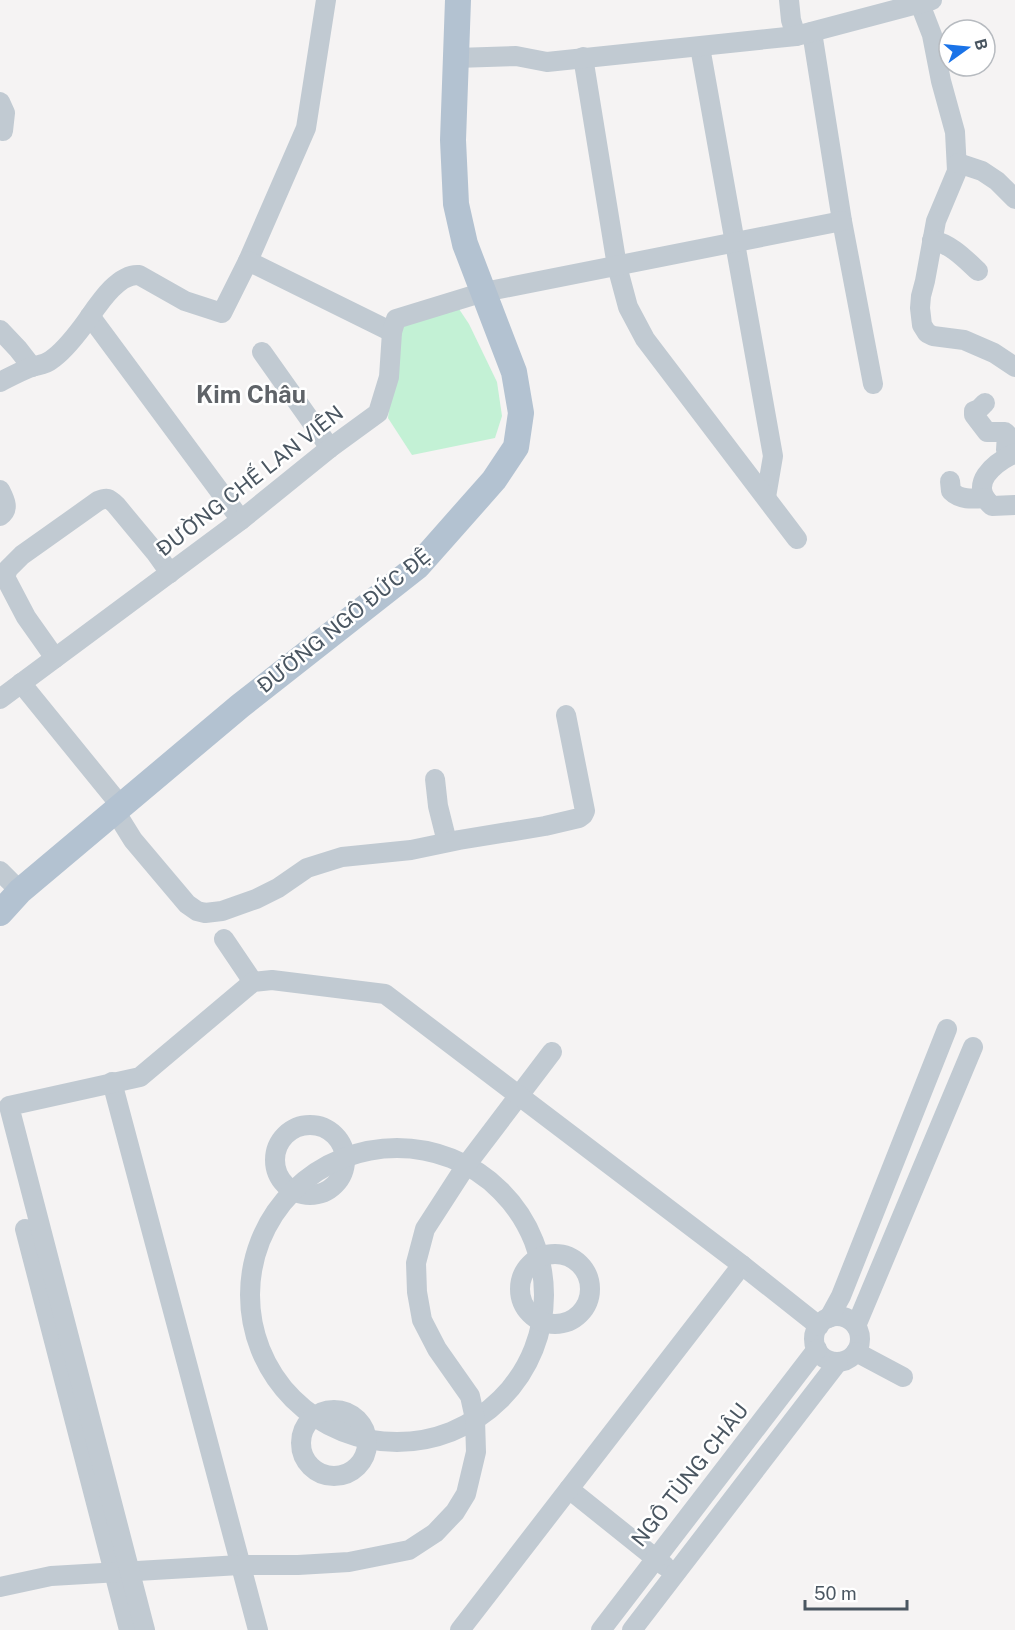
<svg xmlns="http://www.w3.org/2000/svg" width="1015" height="1630" font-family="'Public Sans',sans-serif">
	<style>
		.green { fill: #c3f1d5 }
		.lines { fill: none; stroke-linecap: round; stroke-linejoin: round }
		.minor { stroke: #c1cad2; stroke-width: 20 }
		.major { stroke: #b3c2d1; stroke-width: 26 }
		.labels { text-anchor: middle; stroke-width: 5; stroke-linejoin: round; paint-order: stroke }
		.street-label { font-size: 21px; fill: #4a5661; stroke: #fff }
		.quarter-label { font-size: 24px; font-weight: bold; fill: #5f6368; stroke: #fff }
	</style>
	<rect width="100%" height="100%" fill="#f5f3f3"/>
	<!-- green -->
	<path class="green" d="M457 306 469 324 497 382 502 416 495 438 412 455 388 418 397 341 404 325Z"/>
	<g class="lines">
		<!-- minor -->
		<g class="minor">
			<path d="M789 0 791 20 796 36"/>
			<path d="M920 4 932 35 941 81 955 132 957 171 936 221 925 281 921 296 920 308 922 325 927 333 933 336 964 340 994 353 1015 367"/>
			<path d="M812 32 842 221 873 384"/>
			<path d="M700 47 773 456 766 497"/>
			<path d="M583 57 617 266 628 307 645 339 797 539"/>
			<path d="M456 58 516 56 547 62 796 36 932 0"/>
			<path d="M0 102 5 113 3 131"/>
			<path d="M958 163 982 171 997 181 1015 199"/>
			<path d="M932 240C951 244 964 258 978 271"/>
			<path d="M248 261 306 128 326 0"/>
			<path d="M90 316 241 520"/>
			<path d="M0 330 18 349 32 367"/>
			<path d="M262 352 330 448"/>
			<path d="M0 382C10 377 19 372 29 368 36 365 45 365 51 360 63 352 74 338 83 326 95 310 116 273 139 275L185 301 222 313 248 261 392 332"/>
			<path d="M985 403 979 409 974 411V415L987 432H1005L1007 434 1006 450 1011 455"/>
			<path d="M1015 453C994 463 967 484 992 506L1015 505"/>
			<path d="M950 481 951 491C960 500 972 499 985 498"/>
			<path d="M0 490C5 500 10 509 0 516"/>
			<path d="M55 658 26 617 5 577 8 569 22 555 98 501C107 497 109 498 116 505L155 552 170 573"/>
			<path d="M21 683 121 806"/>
			<path d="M0 699 241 520 330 448 378 413 389 377 392 332 396 319 484 292 842 221"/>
			<path d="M435 779 438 806 447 842"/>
			<path d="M115 811 133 840 187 904 197 911 205 913 222 911 256 899 278 888 307 868 342 857 411 850 459 840 545 826 579 818 583 815 585 811 566 715"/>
			<path d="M0 871 20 891"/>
			<path d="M224 939 253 982"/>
			<path d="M112 1082 258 1630"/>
			<circle cx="310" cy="1160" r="35"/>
			<circle cx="397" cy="1295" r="147"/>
			<path d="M25 1229 129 1630"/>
			<circle cx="555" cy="1289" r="35"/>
			<circle cx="837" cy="1339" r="23"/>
			<path d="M829 1318 841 1296 947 1029"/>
			<path d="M856 1326 973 1047"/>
			<path d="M856 1352 903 1377"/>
			<circle cx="334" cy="1443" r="33"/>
			<path d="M569 1489 665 1566"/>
			<path d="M0 1587 51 1576 240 1565H298L349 1562 409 1550 435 1533 455 1512 466 1494 476 1452 475 1419 470 1396 437 1349 422 1320 417 1292 416 1263 425 1229 467 1164 552 1052"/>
			<path d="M145 1630 9 1106 140 1077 253 982 272 980 385 994 742 1265 819 1326"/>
			<path d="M460 1630 742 1265"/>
			<path d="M601 1630 817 1349"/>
			<path d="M632 1630 838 1362"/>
		</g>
		<!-- major -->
		<path class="major" d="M0 913 20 891 240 706 418 566 494 480 516 447 521 413 514 372 465 244 456 204 453 140 458 0"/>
	</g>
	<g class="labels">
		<!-- street labels -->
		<g class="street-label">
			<text transform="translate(250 481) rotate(-38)" y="7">ĐƯỜNG CHẾ LAN VIÊN</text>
			<text transform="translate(344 621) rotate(-39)" y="7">ĐƯỜNG NGÔ ĐỨC ĐỆ</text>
			<text transform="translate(690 1475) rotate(-52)" y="7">NGÔ TÙNG CHÂU</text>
		</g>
		<!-- quarter labels -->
		<g class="quarter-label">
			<text x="251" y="403">Kim Châu</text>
		</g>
	</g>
	<!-- north arrow -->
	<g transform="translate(967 48) rotate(75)"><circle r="28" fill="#ffffff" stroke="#b7bbc0" stroke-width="1.5"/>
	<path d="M0-4.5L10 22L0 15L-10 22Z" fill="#1a73e8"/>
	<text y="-9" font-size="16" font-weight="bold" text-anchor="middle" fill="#4a5661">B</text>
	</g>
	<!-- scale -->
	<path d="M805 1600v9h102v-9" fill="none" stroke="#4a5661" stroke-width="3"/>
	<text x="814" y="1600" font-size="18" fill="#4a5661" stroke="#ffffff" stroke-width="4.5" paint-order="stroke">50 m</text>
</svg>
